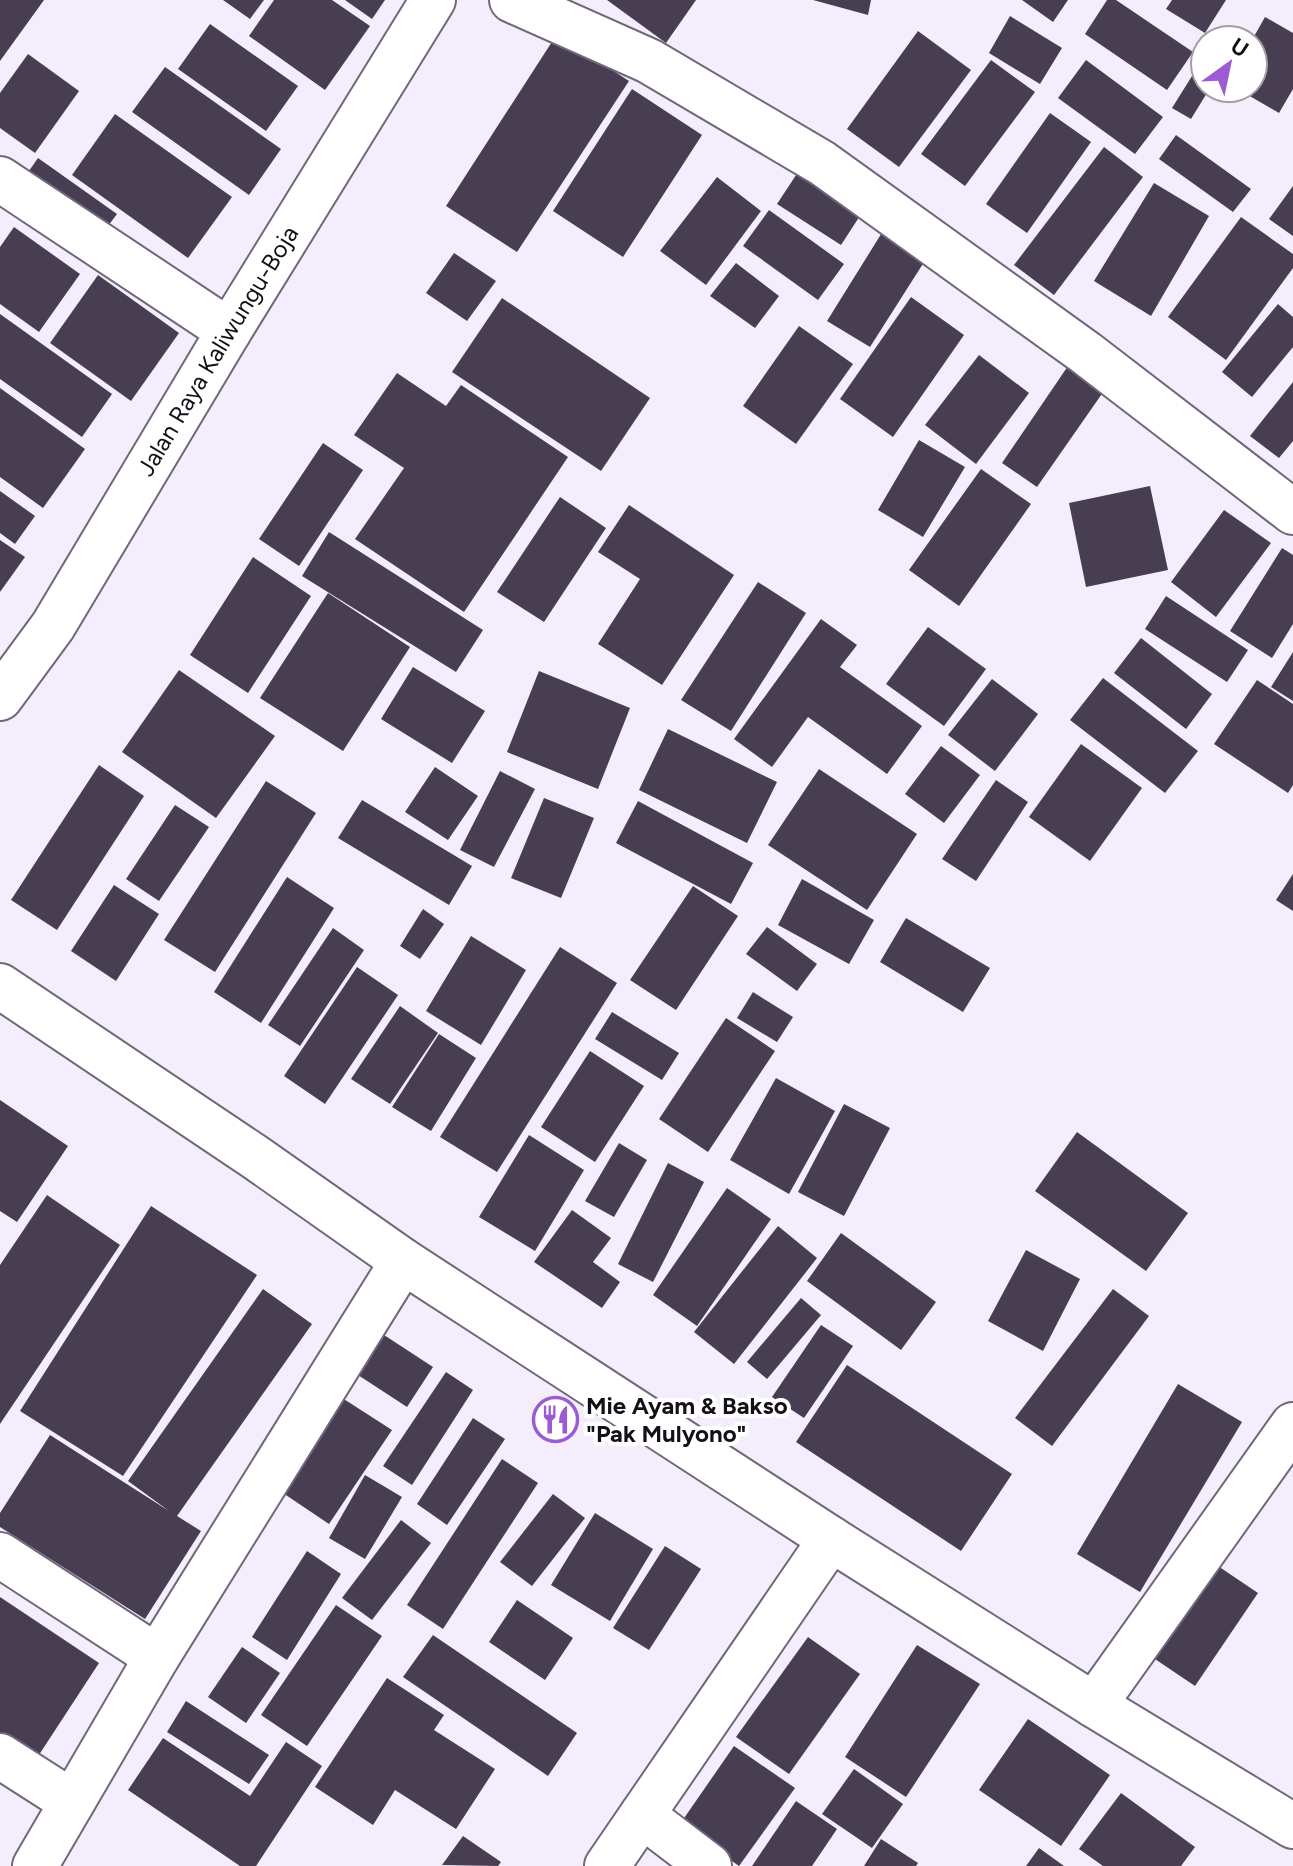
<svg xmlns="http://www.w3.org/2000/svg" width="1293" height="1866" font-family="Figtree,sans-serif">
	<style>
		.building { fill: #473e52 }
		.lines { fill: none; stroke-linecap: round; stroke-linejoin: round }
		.street-casing { stroke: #70677c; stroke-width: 48 }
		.secondary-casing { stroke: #70677c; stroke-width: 48 }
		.primary-casing { stroke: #70677c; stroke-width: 48 }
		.street { stroke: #fff; stroke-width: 44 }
		.secondary { stroke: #fff; stroke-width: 44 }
		.primary { stroke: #fff; stroke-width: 44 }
		.labels { text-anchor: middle; stroke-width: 8; stroke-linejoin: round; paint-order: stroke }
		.street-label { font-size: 24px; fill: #131018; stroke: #fff }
		.poi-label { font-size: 24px; font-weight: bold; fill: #131018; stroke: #fff; text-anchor: start }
	</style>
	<rect width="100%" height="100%" fill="#f4eefc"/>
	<!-- building -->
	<g class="building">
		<path d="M0 0H44L0 61Z"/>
		<path d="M223 0H264L250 19Z"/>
		<path d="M274 0H332L370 26 325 90 249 36Z"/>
		<path d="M345 0H385L372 19Z"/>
		<path d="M607 0H696L666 43Z"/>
		<path d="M813 0H871L868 15Z"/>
		<path d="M1022 0H1068L1053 22Z"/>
		<path d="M1107 0H1116L1193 52 1167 90 1085 34Z"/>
		<path d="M1172 0H1226L1205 33 1166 9Z"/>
		<path d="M1010 16 1062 48 1040 84 989 53Z"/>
		<path d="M1265 17 1293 33V89L1279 113 1236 88H1253L1252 40Z"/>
		<path d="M210 24 298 86 266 131 178 69Z"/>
		<path d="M918 31 971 70 899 167 847 129Z"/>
		<path d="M557 34 629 81 517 252 446 206Z"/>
		<path d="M28 54 79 91 35 153 0 128V93Z"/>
		<path d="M991 60 1035 92 965 186 921 154Z"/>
		<path d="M1086 60 1163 117 1135 154 1058 98Z"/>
		<path d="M1202 60 1205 62V88H1210L1191 119 1172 108Z"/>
		<path d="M165 67 281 149 249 195 132 112Z"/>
		<path d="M632 89 702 135 623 257 553 211Z"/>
		<path d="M1050 113 1091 142 1027 233 986 204Z"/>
		<path d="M115 114 232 197 188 258 72 175Z"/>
		<path d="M1176 135 1251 189 1233 212 1159 159Z"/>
		<path d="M1104 147 1143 177 1054 295 1014 265Z"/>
		<path d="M38 158 117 214 102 234 24 178Z"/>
		<path d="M804 163 867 205 841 245 777 204Z"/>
		<path d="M717 177 761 211 706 285 660 251Z"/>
		<path d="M1154 183 1209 216 1151 316 1094 281Z"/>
		<path d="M1293 186V236L1269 219Z"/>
		<path d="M769 210 844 264 818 300 743 246Z"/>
		<path d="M1241 217 1293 254V268L1226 360 1168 317Z"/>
		<path d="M14 227 80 274 39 332 0 304V247Z"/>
		<path d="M883 231 926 259 870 347 827 321Z"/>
		<path d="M454 253 496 281 467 321 426 293Z"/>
		<path d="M736 263 779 296 755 328 710 296Z"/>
		<path d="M98 275 179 333 131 401 50 343Z"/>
		<path d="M911 297 964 335 893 437 840 399Z"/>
		<path d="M502 298 650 398 601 471 452 372Z"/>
		<path d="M1278 304 1293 317V347L1252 397 1222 372Z"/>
		<path d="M0 314 112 394 82 437 0 379Z"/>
		<path d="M799 326 853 364 796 444 743 406Z"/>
		<path d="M979 355 1029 393 976 464 925 425Z"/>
		<path d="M1070 363 1106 388 1037 487 1002 463Z"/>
		<path d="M397 373 446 406 461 385 568 457 464 612 355 539 404 468 354 435Z"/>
		<path d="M1293 382V441L1279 458 1250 436Z"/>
		<path d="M0 388 85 449 43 508 0 477Z"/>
		<path d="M919 440 965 467 923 537 878 510Z"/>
		<path d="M323 443 363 470 299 566 259 539Z"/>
		<path d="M981 469 1031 504 959 606 909 570Z"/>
		<path d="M1150 486 1168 570 1086 587 1069 503Z"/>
		<path d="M0 491 35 516 15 544 0 533Z"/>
		<path d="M560 497 606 528 544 622 497 592Z"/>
		<path d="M629 505 734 575 662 685 598 644 640 579 598 552Z"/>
		<path d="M1224 510 1271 543 1216 617 1171 582Z"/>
		<path d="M329 532 483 630 456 672 302 576Z"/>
		<path d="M0 540 25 557 0 592Z"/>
		<path d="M1282 548 1293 555V624L1272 658 1230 631Z"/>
		<path d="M253 557 311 596 248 693 190 655Z"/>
		<path d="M758 582 806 613 731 731 681 700Z"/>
		<path d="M328 593 410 647 343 751 260 698Z"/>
		<path d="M1166 596 1248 650 1227 682 1145 629Z"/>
		<path d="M821 619 857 645 840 667 922 726 887 774 808 717 772 767 734 739Z"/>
		<path d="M928 627 986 669 944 726 886 684Z"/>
		<path d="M1141 638 1212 694 1186 729 1114 673Z"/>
		<path d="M1293 652V701L1271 687Z"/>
		<path d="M413 667 485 711 452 763 381 719Z"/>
		<path d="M179 670 275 736 216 818 122 752Z"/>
		<path d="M539 671 630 708 598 789 507 752Z"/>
		<path d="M1103 678 1198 751 1165 793 1070 720Z"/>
		<path d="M992 679 1038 714 995 771 948 735Z"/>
		<path d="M1257 680 1293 704V785L1288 793 1214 744Z"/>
		<path d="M668 729 777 782 747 843 639 790Z"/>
		<path d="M1081 744 1142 788 1090 861 1029 817Z"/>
		<path d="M941 746 980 775 944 823 905 794Z"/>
		<path d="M99 765 144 796 57 930 11 900Z"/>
		<path d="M435 767 478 796 448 840 405 812Z"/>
		<path d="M819 769 917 834 867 910 768 845Z"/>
		<path d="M500 771 535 789 494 867 460 850Z"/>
		<path d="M996 780 1028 802 976 881 942 859Z"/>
		<path d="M266 781 316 813 215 972 164 940Z"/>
		<path d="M544 798 594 818 561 898 511 878Z"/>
		<path d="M362 800 472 866 449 905 338 838Z"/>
		<path d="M638 801 753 863 731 904 616 843Z"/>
		<path d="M175 805 209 827 159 901 126 879Z"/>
		<path d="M1293 874V911L1276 900Z"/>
		<path d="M287 877 334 908 261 1023 214 992Z"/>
		<path d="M802 879 874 920 849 964 778 925Z"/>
		<path d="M114 885 159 914 116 981 71 951Z"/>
		<path d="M693 886 738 916 676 1010 630 980Z"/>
		<path d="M423 909 444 924 420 959 400 946Z"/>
		<path d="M906 918 990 968 963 1012 880 962Z"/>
		<path d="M767 927 817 964 797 991 746 954Z"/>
		<path d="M333 928 364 950 300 1046 268 1025Z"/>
		<path d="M471 936 526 970 481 1045 426 1011Z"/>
		<path d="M560 947 617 983 497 1172 440 1137Z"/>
		<path d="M357 967 398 995 325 1104 284 1076Z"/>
		<path d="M753 992 793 1017 777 1042 737 1018Z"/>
		<path d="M400 1006 438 1033 390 1104 351 1079Z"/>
		<path d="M612 1012 679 1053 662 1080 595 1039Z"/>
		<path d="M726 1018 775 1051 708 1152 659 1119Z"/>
		<path d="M439 1034 476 1058 431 1131 392 1107Z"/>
		<path d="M590 1051 644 1086 595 1162 541 1127Z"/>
		<path d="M776 1078 835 1111 789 1194 730 1160Z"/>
		<path d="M0 1100 68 1146 17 1222 0 1211Z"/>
		<path d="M844 1104 890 1128 844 1216 798 1192Z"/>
		<path d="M1077 1132 1188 1213 1146 1271 1035 1191Z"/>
		<path d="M529 1135 584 1170 535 1251 479 1217Z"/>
		<path d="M619 1143 647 1160 614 1217 585 1201Z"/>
		<path d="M668 1163 704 1182 653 1282 618 1264Z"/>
		<path d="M727 1188 771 1219 697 1326 653 1295Z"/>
		<path d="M47 1195 120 1245 0 1424V1265Z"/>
		<path d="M151 1206 257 1275 123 1476 20 1411Z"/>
		<path d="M572 1210 611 1238 593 1262 620 1282 602 1308 534 1262Z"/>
		<path d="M778 1226 817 1258 734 1364 694 1332Z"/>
		<path d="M841 1233 936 1302 901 1350 807 1281Z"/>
		<path d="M1026 1250 1080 1279 1043 1351 988 1321Z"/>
		<path d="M263 1289 312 1324 177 1516 201 1531 145 1619 0 1527V1513L50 1435 169 1511 128 1481Z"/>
		<path d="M1113 1289 1149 1316 1052 1446 1015 1418Z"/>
		<path d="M801 1298 821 1315 767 1379 747 1362Z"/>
		<path d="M821 1325 853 1346 804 1418 772 1397Z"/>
		<path d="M384 1335 433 1367 407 1407 358 1375Z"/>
		<path d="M847 1365 1012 1474 961 1551 796 1442Z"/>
		<path d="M446 1372 473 1390 412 1485 383 1466Z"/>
		<path d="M1178 1384 1242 1422 1140 1592 1077 1554Z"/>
		<path d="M336 1394 392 1430 329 1524 274 1487Z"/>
		<path d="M473 1418 505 1439 447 1525 417 1504Z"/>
		<path d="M502 1459 538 1483 443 1629 407 1605Z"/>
		<path d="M365 1475 402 1497 365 1559 329 1538Z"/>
		<path d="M553 1494 585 1518 532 1586 500 1562Z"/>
		<path d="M595 1513 653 1549 610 1621 551 1585Z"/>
		<path d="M401 1520 431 1543 372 1620 342 1598Z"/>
		<path d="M665 1546 701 1569 649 1650 613 1628Z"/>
		<path d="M307 1551 341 1574 287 1660 252 1637Z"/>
		<path d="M1212 1562 1258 1593 1195 1686 1149 1655Z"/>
		<path d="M0 1597 99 1663 33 1764 0 1742Z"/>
		<path d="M517 1600 573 1638 545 1680 489 1642Z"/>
		<path d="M336 1605 382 1636 307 1746 261 1715Z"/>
		<path d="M433 1635 577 1733 548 1776 403 1677Z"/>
		<path d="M808 1637 860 1674 789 1774 736 1737Z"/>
		<path d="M917 1645 980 1684 906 1797 845 1757Z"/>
		<path d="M242 1647 280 1673 246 1723 208 1697Z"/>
		<path d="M387 1678 444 1715 434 1730 495 1769 456 1829 395 1790 373 1825 315 1787Z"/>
		<path d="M186 1701 269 1755 249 1784 167 1732Z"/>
		<path d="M1028 1719 1110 1775 1061 1846 979 1790Z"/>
		<path d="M163 1738 250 1796 286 1742 322 1766 256 1866H240L128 1790Z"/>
		<path d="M734 1746 795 1788 739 1866 680 1824Z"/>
		<path d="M854 1769 903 1804 872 1848 822 1814Z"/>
		<path d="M1121 1793 1195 1847 1181 1866H1103L1079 1849Z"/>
		<path d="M796 1801 837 1829 812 1866H752Z"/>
		<path d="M463 1836 501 1862 498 1866 442 1865Z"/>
		<path d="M881 1839 918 1863 916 1866H864Z"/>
		<path d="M1039 1848 1064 1866H1026Z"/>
	</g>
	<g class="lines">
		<defs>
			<g id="street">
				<path d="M512 0 649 61 822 163 1086 353 1293 512"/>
				<path d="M0 179 229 331"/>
				<path d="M0 1555 157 1657"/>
				<path d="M1094 1705 1293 1425"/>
				<path d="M0 1756 72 1802"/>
				<path d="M642 1815 709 1866"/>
				<path d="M35 1866 157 1657 403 1261"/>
				<path d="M607 1866 831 1539"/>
			</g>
			<g id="secondary">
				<path id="s1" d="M0 698 53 626 229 331 433 0"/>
			</g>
			<path id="primary" d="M0 986 255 1157 403 1261 831 1539 1094 1705 1293 1826"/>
		</defs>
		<!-- street casing -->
		<use href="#street" class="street-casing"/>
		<!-- secondary casing -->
		<use href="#secondary" class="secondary-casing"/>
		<!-- primary casing -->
		<use href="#primary" class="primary-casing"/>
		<!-- street -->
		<use href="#street" class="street"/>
		<!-- secondary -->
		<use href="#secondary" class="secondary"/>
		<!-- primary -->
		<use href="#primary" class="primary"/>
	</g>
	<!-- icons -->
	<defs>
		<symbol id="restaurant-ring" viewBox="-11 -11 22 22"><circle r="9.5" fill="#fff" stroke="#9b5cd3" stroke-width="1.5"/><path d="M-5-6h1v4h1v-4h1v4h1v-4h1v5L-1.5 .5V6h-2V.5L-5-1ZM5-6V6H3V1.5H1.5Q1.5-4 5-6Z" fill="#9b5cd3"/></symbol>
	</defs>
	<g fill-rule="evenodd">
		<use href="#restaurant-ring" x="530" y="1394" width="51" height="51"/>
	</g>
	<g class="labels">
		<!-- street labels -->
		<g class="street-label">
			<text dy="8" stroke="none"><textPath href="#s1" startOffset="410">Jalan Raya Kaliwungu-Boja</textPath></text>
		</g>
		<!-- poi labels -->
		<g class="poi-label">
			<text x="586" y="1414">Mie Ayam &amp; Bakso<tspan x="586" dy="28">"Pak Mulyono"</tspan></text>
		</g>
	</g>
	<!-- north arrow -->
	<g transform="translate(1229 64) rotate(33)"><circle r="38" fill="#ffffff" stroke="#a19fa3" stroke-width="2"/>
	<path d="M0-6L14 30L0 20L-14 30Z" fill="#9b5cd3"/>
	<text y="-12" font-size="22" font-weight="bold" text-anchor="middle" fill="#131018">U</text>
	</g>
</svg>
